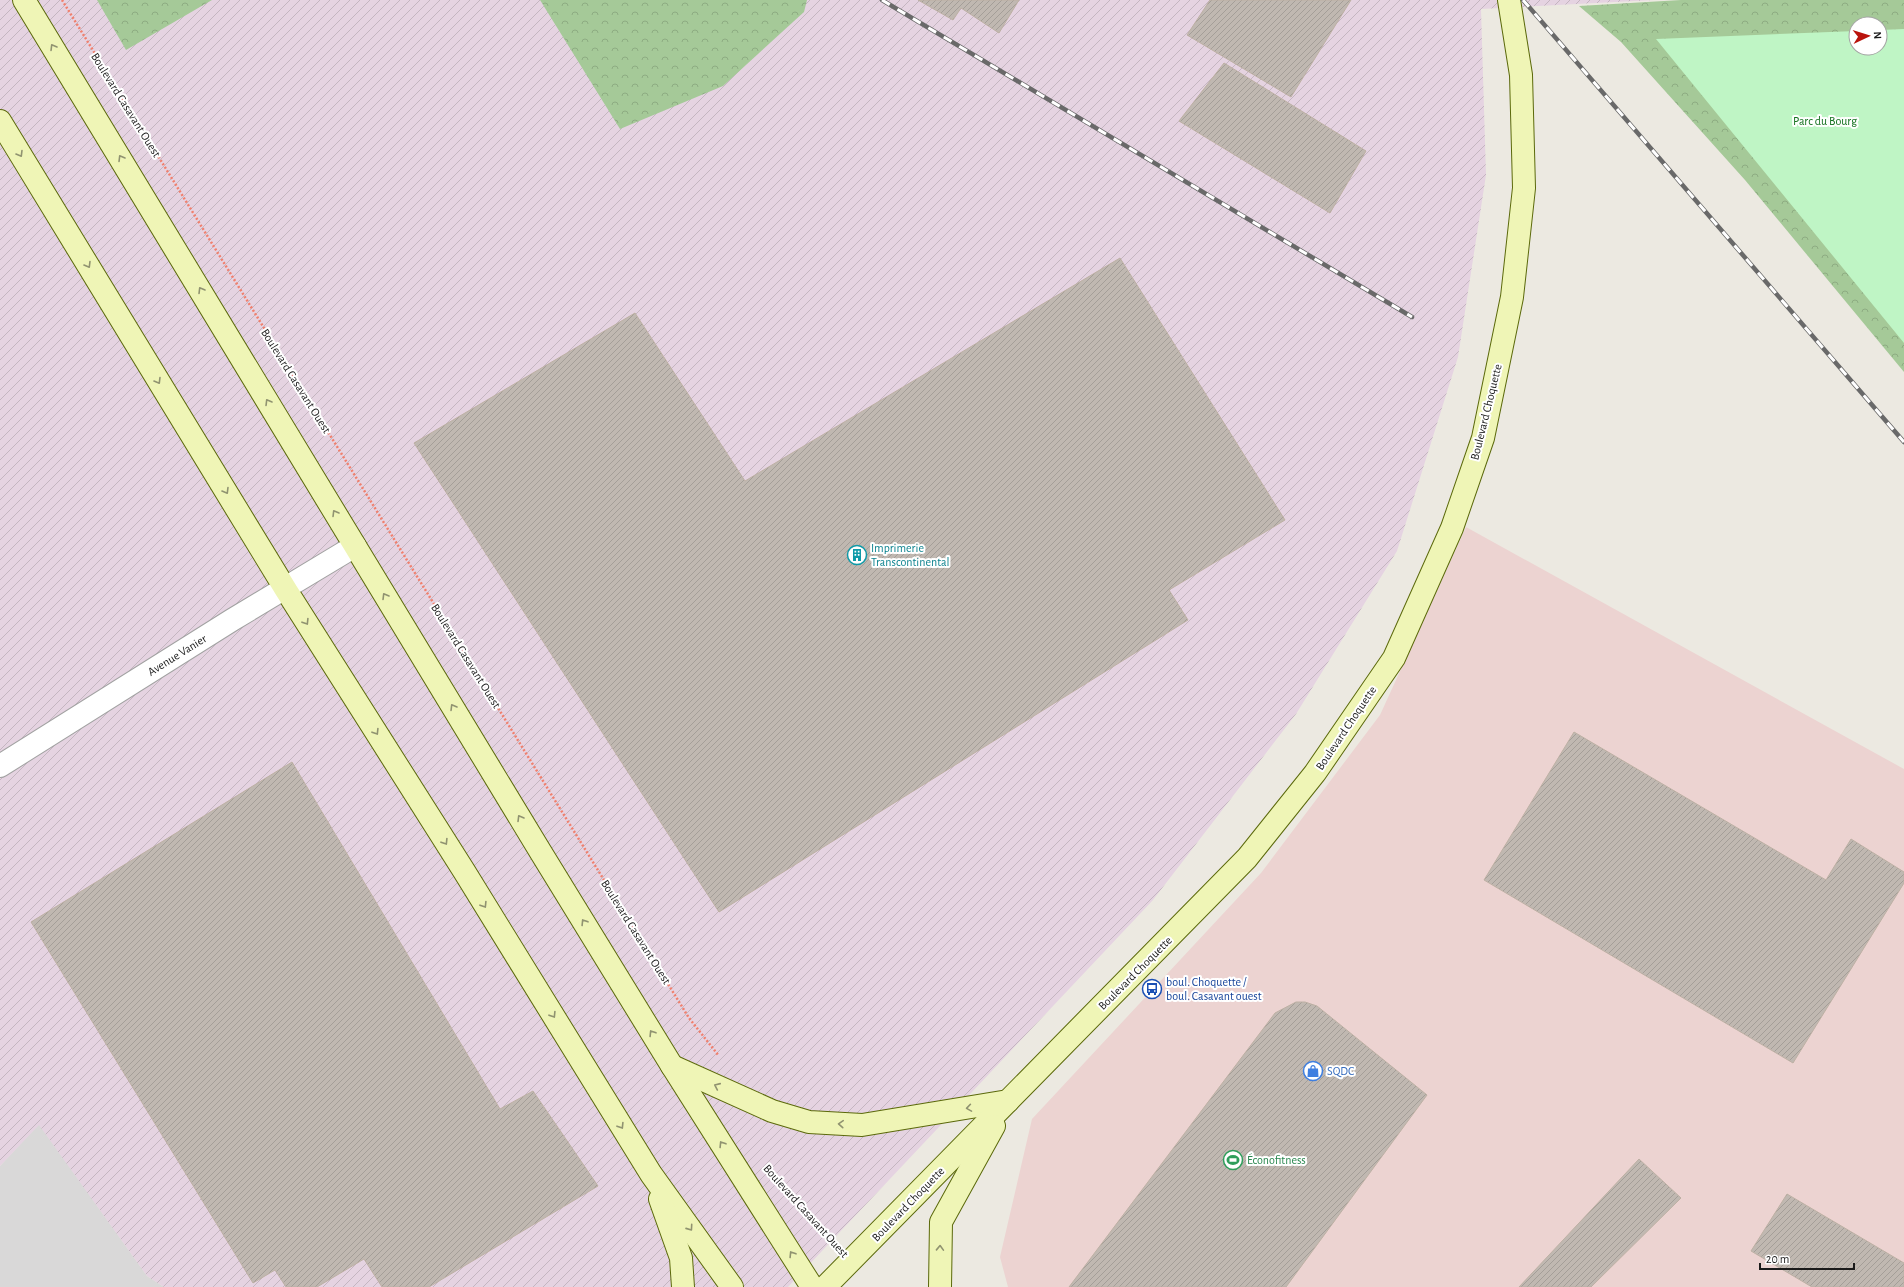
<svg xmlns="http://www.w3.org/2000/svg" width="1904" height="1287" font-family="'Alegreya Sans',sans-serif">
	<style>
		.residential { fill: #d9d8d8 }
		.commercial { fill: #ecd3d1 }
		.industrial { fill: url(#industrial-furrows) }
		.forest { fill: url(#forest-crowns); fill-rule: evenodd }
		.park { fill: #bff5c5 }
		.building { fill: url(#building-hatch); stroke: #bdb0a4 }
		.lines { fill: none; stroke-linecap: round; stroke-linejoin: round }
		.street-casing { stroke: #a2a2a2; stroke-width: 24 }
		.secondary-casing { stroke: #5b690b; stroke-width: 24 }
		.path { stroke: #f0806e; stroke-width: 2.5; stroke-dasharray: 2 2; stroke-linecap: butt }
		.street { stroke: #fff; stroke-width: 22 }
		.secondary { stroke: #eff5b6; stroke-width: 22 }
		.rail-casing { stroke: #696969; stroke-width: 4.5 }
		.rail { stroke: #fff; stroke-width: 3; stroke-dasharray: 9; stroke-linecap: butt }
		.oneway { stroke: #909370 }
		.labels { text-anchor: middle; stroke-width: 4; stroke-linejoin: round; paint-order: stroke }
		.street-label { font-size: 12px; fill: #1b1b1b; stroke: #fff }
		.park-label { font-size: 12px; fill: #12701d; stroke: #fff }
		.culture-label { font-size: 12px; fill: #0d838f; stroke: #fff; text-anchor: start }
		.transit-label { font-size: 12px; fill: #164399; stroke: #fff; text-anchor: start }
		.shop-label { font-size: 12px; fill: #366cbe; stroke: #fff; text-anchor: start }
		.leisure-label { font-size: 12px; fill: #27864d; stroke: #fff; text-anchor: start }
	</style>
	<defs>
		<pattern id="industrial-furrows" width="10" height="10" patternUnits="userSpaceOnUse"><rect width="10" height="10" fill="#e5d3e1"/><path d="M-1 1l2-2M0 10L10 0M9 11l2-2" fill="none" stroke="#c4b5c0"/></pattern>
		<pattern id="forest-crowns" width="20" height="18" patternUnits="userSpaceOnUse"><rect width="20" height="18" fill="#a5c998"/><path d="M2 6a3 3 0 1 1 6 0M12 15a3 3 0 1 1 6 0" fill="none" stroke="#8dac82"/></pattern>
		<pattern id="building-hatch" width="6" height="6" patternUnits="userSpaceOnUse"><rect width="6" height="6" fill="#c0b8b1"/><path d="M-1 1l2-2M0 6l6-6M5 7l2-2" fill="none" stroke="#a49e98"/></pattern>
	</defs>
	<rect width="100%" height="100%" fill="#ece9e1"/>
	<!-- residential -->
	<path class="residential" d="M39 1124 147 1276 164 1287H0V1166Z"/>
	<!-- commercial -->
	<path class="commercial" d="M1466 527 1904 769V1287H1008L1000 1257 1032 1119 1261 873 1380 715Z"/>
	<!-- industrial -->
	<path class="industrial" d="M0 0H1654L1481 9 1486 175 1458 357 1397 551 1296 714 1153 900 788 1287H164L147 1276 39 1125 0 1166Z"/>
	<!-- forest -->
	<g class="forest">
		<path d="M97 0H212L126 50Z"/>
		<path d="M540 0H807L804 12 723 86 620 129Z"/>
		<path d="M1681 0H1904V372L1745 180 1621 42 1579 6ZM1856 24H1880V48H1856Z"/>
	</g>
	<!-- park -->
	<path class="park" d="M1904 29V343L1656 39 1856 31V48H1880V30Z"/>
	<!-- building -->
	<g class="building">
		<path d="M918 0H1019L999 33 961 8 953 20Z"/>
		<path d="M1210 0H1351L1291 97 1187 35Z"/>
		<path d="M1224 63 1366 151 1330 213 1179 121Z"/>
		<path d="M1120 258 1285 520 1169 590 1188 620 719 912 414 443 635 313 745 481Z"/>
		<path d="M1574 732 1826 880 1851 839 1904 872V883L1793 1063 1484 880Z"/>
		<path d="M292 762 500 1109 533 1091 598 1186 429 1287H382L364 1259 317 1287H286L275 1270 253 1283 31 922Z"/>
		<path d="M1296 1002H1305L1317 1006 1427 1095 1286 1287H1069L1275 1013Z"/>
		<path d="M1639 1159 1681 1198 1591 1287H1519Z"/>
		<path d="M1787 1194 1904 1263V1287H1812L1751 1251Z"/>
	</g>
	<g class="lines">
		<defs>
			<path id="street" d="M0 766 232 620 355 546"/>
			<g id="secondary">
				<path d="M24 0 540 851 672 1066 812 1287"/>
				<path d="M0 121 286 590 464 871 651 1174 732 1287"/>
				<path d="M672 1066 772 1111 809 1122 862 1125 1008 1101"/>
				<path d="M660 1199 681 1258 683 1287"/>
				<path d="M825 1287 1247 858 1315 773 1394 658 1452 528 1483 438 1512 297 1524 188 1521 75 1509 0"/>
				<path d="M940 1287 941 1222 994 1126"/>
			</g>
		</defs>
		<!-- street casing -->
		<use href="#street" class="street-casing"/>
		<!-- secondary casing -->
		<use href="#secondary" class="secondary-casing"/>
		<!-- path -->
		<g class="path">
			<path d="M62 0 689 1018 719 1056"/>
			<path d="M787 1193 832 1242"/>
		</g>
		<!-- street -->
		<use href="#street" class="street"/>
		<!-- secondary -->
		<use href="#secondary" class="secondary"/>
		<defs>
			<g id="rail">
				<path d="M882 0 1412 317"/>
				<path d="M1523 0 1904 442"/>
			</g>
		</defs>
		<!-- rail casing -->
		<use href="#rail" class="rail-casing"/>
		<!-- rail -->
		<use href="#rail" class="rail"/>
	</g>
	<!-- one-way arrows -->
	<defs><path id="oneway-chevron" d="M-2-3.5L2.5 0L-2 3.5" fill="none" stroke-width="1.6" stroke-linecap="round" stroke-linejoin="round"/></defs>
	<g class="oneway">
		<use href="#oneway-chevron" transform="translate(53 47) rotate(-121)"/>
		<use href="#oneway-chevron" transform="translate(20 154) rotate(59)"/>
		<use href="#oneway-chevron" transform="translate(121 158) rotate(-121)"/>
		<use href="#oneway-chevron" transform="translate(88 265) rotate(59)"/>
		<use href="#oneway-chevron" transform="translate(201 290) rotate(-121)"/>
		<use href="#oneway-chevron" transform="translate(158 381) rotate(59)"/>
		<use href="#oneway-chevron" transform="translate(268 402) rotate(-121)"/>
		<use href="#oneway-chevron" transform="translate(226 491) rotate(59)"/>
		<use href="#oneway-chevron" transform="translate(335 513) rotate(-121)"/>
		<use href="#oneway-chevron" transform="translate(385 596) rotate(-121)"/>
		<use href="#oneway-chevron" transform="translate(306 622) rotate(58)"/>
		<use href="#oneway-chevron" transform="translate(453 707) rotate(-121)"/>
		<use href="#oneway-chevron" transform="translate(376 732) rotate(58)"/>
		<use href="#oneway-chevron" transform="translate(520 818) rotate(-121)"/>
		<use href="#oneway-chevron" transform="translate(445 842) rotate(58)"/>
		<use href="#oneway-chevron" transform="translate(484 905) rotate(58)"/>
		<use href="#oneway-chevron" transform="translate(584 922) rotate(-122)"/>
		<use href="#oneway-chevron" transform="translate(553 1015) rotate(58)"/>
		<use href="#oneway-chevron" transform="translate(652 1033) rotate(-122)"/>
		<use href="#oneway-chevron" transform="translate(717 1086) rotate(-156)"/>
		<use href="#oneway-chevron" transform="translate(969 1108) rotate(171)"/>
		<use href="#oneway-chevron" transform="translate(841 1124) rotate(-176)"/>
		<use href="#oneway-chevron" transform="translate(621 1126) rotate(58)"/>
		<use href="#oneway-chevron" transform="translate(722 1144) rotate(-122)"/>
		<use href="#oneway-chevron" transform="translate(690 1228) rotate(55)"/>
		<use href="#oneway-chevron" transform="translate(940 1248) rotate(-88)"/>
		<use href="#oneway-chevron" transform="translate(792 1254) rotate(-122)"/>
	</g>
	<!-- icons -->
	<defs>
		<symbol id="building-ring" viewBox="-11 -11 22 22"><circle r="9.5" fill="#fff" stroke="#0f9aa8" stroke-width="1.5"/><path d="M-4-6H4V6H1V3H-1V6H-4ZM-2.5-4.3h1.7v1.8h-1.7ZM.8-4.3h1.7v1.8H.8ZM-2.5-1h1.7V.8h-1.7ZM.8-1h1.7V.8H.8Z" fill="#0f9aa8"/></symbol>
		<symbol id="bus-ring" viewBox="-11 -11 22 22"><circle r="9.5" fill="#fff" stroke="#1a4fb4" stroke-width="1.5"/><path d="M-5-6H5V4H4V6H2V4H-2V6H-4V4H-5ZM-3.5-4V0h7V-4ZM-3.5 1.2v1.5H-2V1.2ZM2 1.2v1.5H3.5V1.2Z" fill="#1a4fb4"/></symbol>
		<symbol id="shop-ring" viewBox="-11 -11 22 22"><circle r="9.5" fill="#fff" stroke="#3f7fe0" stroke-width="1.5"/><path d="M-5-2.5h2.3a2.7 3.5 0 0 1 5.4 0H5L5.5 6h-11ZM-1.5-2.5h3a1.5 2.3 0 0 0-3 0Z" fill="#3f7fe0"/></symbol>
		<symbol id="stadium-ring" viewBox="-11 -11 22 22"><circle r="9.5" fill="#fff" stroke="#2e9e5b" stroke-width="1.5"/><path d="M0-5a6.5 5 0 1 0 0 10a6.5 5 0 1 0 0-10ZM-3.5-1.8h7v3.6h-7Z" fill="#2e9e5b"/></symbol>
	</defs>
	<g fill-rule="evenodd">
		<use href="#building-ring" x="846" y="544" width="22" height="22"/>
		<use href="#bus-ring" x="1141" y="978" width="22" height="22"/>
		<use href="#shop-ring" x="1302" y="1060" width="22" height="22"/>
		<use href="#stadium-ring" x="1222" y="1149" width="22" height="22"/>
	</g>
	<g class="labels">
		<!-- street labels -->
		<g class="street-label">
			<text transform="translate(126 105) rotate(58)" y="4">Boulevard Casavant Ouest</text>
			<text transform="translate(296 381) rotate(58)" y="4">Boulevard Casavant Ouest</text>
			<text transform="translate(1486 412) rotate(-76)" y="4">Boulevard Choquette</text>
			<text transform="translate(177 655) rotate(-32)" y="4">Avenue Vanier</text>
			<text transform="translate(466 656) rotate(58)" y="4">Boulevard Casavant Ouest</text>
			<text transform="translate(1346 728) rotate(-56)" y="4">Boulevard Choquette</text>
			<text transform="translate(636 932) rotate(58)" y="4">Boulevard Casavant Ouest</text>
			<text transform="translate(1135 973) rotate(-45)" y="4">Boulevard Choquette</text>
			<text transform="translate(908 1204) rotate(-46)" y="4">Boulevard Choquette</text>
			<text transform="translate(806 1211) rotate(48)" y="4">Boulevard Casavant Ouest</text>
		</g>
		<!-- park labels -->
		<g class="park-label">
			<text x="1825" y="125">Parc du Bourg</text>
		</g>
		<!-- culture labels -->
		<g class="culture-label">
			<text x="871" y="552">Imprimerie<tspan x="871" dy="14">Transcontinental</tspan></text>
		</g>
		<!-- transit labels -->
		<g class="transit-label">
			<text x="1166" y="986">boul. Choquette /<tspan x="1166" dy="14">boul. Casavant ouest</tspan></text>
		</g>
		<!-- shop labels -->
		<g class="shop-label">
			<text x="1327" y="1075">SQDC</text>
		</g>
		<!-- leisure labels -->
		<g class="leisure-label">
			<text x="1247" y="1164">Éconofitness</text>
		</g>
	</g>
	<!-- north arrow -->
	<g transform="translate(1868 36) rotate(86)"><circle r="19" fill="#ffffff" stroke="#a4a4a4"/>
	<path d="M0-3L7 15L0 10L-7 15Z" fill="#ba130c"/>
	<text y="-6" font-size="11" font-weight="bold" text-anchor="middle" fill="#1b1b1b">N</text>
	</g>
	<!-- scale -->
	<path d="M1760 1263v6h94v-6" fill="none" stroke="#1b1b1b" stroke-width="2"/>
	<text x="1766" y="1263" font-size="12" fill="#1b1b1b" stroke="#ffffff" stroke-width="3" paint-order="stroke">20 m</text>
</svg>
